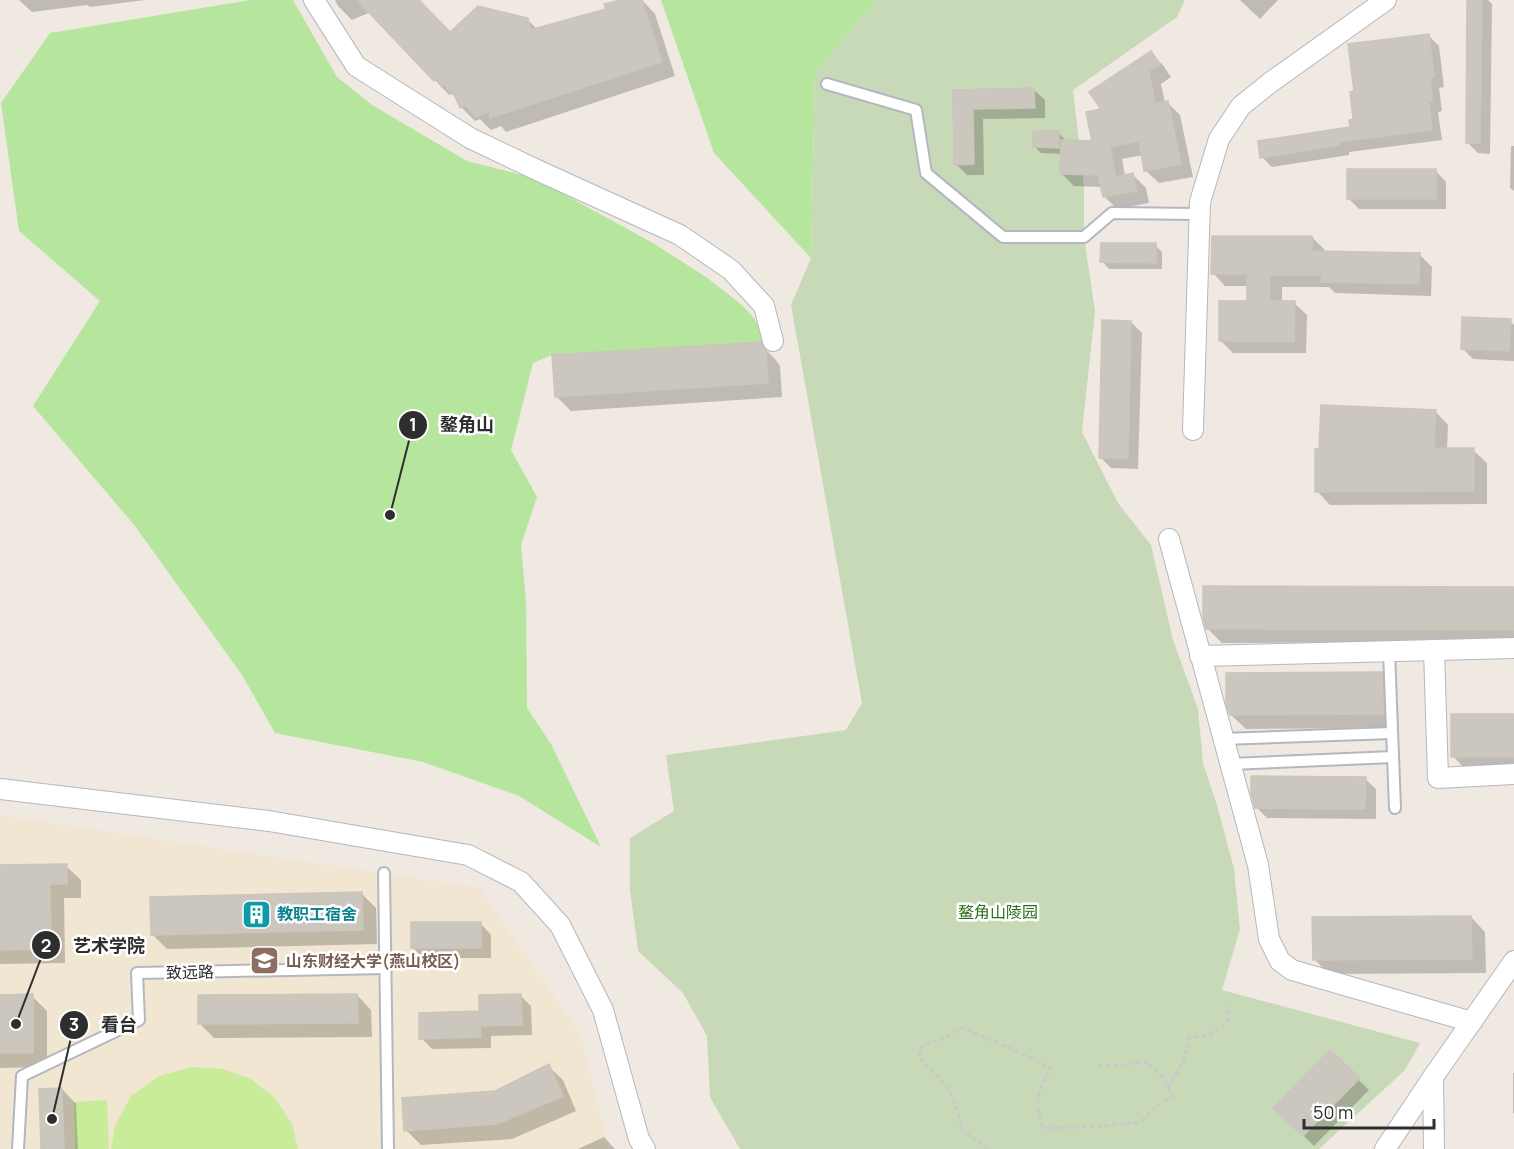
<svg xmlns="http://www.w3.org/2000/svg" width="1514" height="1149" font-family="Manrope,'Noto Sans SC',sans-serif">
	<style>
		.education { fill: #f0e6d1 }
		.green { fill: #b6e59e }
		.cemetery { fill: #c8d9b8 }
		.pitch { fill: #c9ec9a }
		.shadow { fill: #0003 }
		.building { fill: #cbc7bf; stroke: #cbc5ba; stroke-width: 1.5 }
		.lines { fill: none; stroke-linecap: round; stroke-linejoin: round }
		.service-casing { stroke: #b4b7c1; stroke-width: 14 }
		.minor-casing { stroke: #b4b7c1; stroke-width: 22 }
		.path { stroke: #c9c9c9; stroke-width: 3; stroke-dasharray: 4.5 3; stroke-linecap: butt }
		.service { stroke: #fff; stroke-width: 10 }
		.minor { stroke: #fff; stroke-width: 20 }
		.labels { text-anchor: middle; stroke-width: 5; stroke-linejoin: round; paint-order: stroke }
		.park-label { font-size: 16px; fill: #2c6e1b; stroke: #fff }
		.culture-label { font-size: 16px; font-weight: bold; fill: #0d838f; stroke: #fff; text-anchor: start }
		.education-label { font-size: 16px; font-weight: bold; fill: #785e54; stroke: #fff; text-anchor: start }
		.street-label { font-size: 16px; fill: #2e2e2e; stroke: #fff }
		.leader { fill: none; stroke: #2e2e2e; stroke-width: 2 }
		.callout-dot { fill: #2e2e2e; stroke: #fff; stroke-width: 2 }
		.mark-label { font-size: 18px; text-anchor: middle; font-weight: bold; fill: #fff }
		.callout-label { font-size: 18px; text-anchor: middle; font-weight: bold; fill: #2e2e2e; stroke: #fff; stroke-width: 5; stroke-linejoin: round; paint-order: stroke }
	</style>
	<rect width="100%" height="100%" fill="#efe9e1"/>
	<!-- education -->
	<path class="education" d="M0 815 480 888 580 1034 609 1149H0Z"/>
	<!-- green -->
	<g class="green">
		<path d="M251 0H293L337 77 372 105 467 161 534 178 653 243 706 277 742 305 754 318 765 342 552 355 533 363 511 450 537 497 521 545 526 601 527 708 551 744 601 847 519 796 423 762 275 733 242 675 135 526 33 406 100 301 19 231 1 103 50 33Z"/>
		<path d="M661 0H877L815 72 811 258 714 153Z"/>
	</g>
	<!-- cemetery -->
	<path class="cemetery" d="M877 0H1185L1177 17 1073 90 1084 186V237L1095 311 1082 432 1118 503 1151 545 1173 640 1198 709 1203 763 1217 805 1234 869 1240 929 1222 990 1420 1043 1405 1070 1319 1149H740L710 1097 707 1036 683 993 638 951 630 889V838L674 811 666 755 846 730 862 703 791 305 811 258 815 72Z"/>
	<!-- pitch -->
	<g class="pitch">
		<path d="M192 1067 223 1069 251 1079 275 1098 292 1124 298 1149H111L115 1126 131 1096 159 1076Z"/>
		<path d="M107 1100 109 1149H75L74 1102Z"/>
	</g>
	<!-- shadow -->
	<g class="shadow">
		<path d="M19 0H145L90 7 87 5 32 12Z"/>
		<path d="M335 0H417L451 34 527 19 538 30 607 10 626 0H642L655 14 675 76 506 132 501 126 491 130 480 119 475 121 461 107 458 100 452 94 449 95 435 80 371 12 352 20 338 6Z"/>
		<path d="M1240 0H1278L1260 19Z"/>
		<path d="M1469 0H1488L1492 4 1490 154 1478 153 1467 142Z"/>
		<path d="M1429 36 1439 46 1444 87 1439 88 1442 111 1438 112 1442 140 1349 152V155L1272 167 1262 157 1352 128 1355 121 1356 92Z"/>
		<path d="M1150 53 1163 65 1171 77 1161 84 1165 103H1168L1180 115 1193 177 1159 183 1146 171 1143 155 1122 159 1125 176 1133 175 1146 188 1149 203 1117 209 1104 196 1102 187 1074 186 1061 173 1062 154 1041 153 1034 146 1059 133 1066 141 1094 142 1103 110Z"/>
		<path d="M1034 90 1045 100V118L983 119 984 175H967L956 164 954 91Z"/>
		<path d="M1511 146H1514V191L1510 188Z"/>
		<path d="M1436 171 1446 182V209H1359L1348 198Z"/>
		<path d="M1312 237 1324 249V252L1419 254 1432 267 1431 296 1335 293 1329 287H1282V303H1294L1307 315 1306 353H1233L1220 340 1249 302V286H1225L1213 273Z"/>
		<path d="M1155 245 1162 252V269H1109L1102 261Z"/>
		<path d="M1510 321 1514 325V361L1473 359 1462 348Z"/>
		<path d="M1131 322 1142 333 1138 469 1111 468 1100 457Z"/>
		<path d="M760 344 775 359 780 366 782 397 571 411 556 396Z"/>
		<path d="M1435 411 1448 425 1447 450H1473L1487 463V504L1330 505 1317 491Z"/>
		<path d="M1514 588V644L1395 642 1222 643 1207 628Z"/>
		<path d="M1382 673 1396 688 1398 728 1246 729 1231 715Z"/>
		<path d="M1514 715V771H1467L1453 756Z"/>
		<path d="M1365 779 1376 789V819L1267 818 1256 807Z"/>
		<path d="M0 866H66L81 880V898H64L65 963 0 964Z"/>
		<path d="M361 893 376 908 377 944 167 949 153 935Z"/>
		<path d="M1471 917 1485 932 1486 973 1329 974 1314 959Z"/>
		<path d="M481 924 491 935V958H423L412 947Z"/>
		<path d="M357 995 371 1010 372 1037 214 1038 199 1023Z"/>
		<path d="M520 995 531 1006 532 1035 491 1036V1048L432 1049 421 1038Z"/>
		<path d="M0 996H32L47 1011V1067L0 1068Z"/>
		<path d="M1330 1052 1369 1090 1314 1146 1275 1108Z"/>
		<path d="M548 1066 563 1080 576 1111 512 1139 421 1145 406 1130 495 1093Z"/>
		<path d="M1513 1073H1514V1114L1513 1113Z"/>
		<path d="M62 1089 76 1104 78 1149H42Z"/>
		<path d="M604 1137 615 1149H578Z"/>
	</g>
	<!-- building -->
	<g class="building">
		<path d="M357 0H419L450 32 478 6 528 18 530 30 606 9 604 4 621 0H642L662 62 490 118 489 111 476 117 465 105 460 108 452 90 449 92 445 85 442 87 438 79 434 81Z"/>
		<path d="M1467 0H1482L1480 143H1466Z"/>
		<path d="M1429 34 1434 77 1430 78 1433 101 1429 102 1432 130 1339 142 1340 145 1260 158 1258 141 1350 127 1349 120 1353 119 1350 92 1354 91 1348 44Z"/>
		<path d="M1151 51 1160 64 1149 71 1155 104 1168 101 1181 164 1144 171 1139 141 1110 147 1116 177 1133 173 1137 191 1103 197 1098 175 1060 174 1061 140 1092 141 1086 112 1101 109 1089 92Z"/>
		<path d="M1034 88 1035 108 973 109 974 164 954 165 953 90Z"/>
		<path d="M1033 131H1059V148L1033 147Z"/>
		<rect x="1347" y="169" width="89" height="30"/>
		<path d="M1212 236H1312V251L1420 253 1419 284 1321 282 1322 275H1270V301H1295L1294 342 1219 341V301H1247V274H1211Z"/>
		<path d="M1101 243H1156V263L1100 262Z"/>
		<path d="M1462 317 1511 319 1509 351 1461 349Z"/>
		<path d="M1102 320 1131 321 1128 458H1099Z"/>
		<path d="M761 342 766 350 768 383 555 397 552 355Z"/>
		<path d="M1321 405 1436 410 1434 448H1474V491L1315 492V449H1319Z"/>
		<path d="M1203 586 1514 587V630L1206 629 1203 617Z"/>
		<path d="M1382 672 1384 714 1230 715 1226 704V673Z"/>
		<rect x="1451" y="714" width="63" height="43"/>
		<path d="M1251 776 1366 777 1365 809 1255 808 1251 793Z"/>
		<path d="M67 864V884H50L51 949 0 950V865Z"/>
		<path d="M362 892 363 930 151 935 150 897Z"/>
		<path d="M1471 916 1472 959 1313 960 1312 917Z"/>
		<rect x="411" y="922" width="70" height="26"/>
		<path d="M33 994V1053H0V995Z"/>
		<path d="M357 994 358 1023 198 1024V995Z"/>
		<path d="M521 994 522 1025 480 1026 481 1037 419 1039V1013L479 1011V995Z"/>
		<path d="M1330 1050 1360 1078 1303 1136 1273 1108Z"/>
		<path d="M549 1064 563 1096 497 1124 404 1131 402 1098 495 1091Z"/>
		<path d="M62 1088 64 1149H41L39 1089Z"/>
	</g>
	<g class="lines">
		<defs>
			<g id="service">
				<path d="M827 84 916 110 926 173 1003 237H1084L1112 213 1199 214"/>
				<path d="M1389 651 1395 808"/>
				<path d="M1223 739 1392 733"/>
				<path d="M1230 764 1393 757"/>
				<path d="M384 873 388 1149"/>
				<path d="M18 1149 22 1076 139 1020 137 973 384 968"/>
			</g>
			<g id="minor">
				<path d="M314 0 356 66 470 138 537 170 680 235 731 270 764 306 773 341"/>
				<path d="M1193 430 1200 202 1219 139 1241 106 1271 82 1386 0"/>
				<path d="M1169 539 1258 865 1269 939 1280 961 1292 970 1472 1022"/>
				<path d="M1434 650 1438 778 1514 774"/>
				<path d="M1200 656 1514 648"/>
				<path d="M0 789 269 821 468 855 521 882 560 925 603 1010 639 1139 645 1149"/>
				<path d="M1385 1149 1433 1077"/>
				<path d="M1434 1149 1433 1077 1514 961"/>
			</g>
		</defs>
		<!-- service casing -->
		<use href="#service" class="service-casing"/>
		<!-- minor casing -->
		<use href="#minor" class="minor-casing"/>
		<!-- path -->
		<g class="path">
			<path d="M1168 1088 1184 1061 1189 1038 1210 1035 1227 1022 1230 1006"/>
			<path d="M988 1149 962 1130C959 1111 952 1092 939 1078 932 1071 925 1065 919 1057L923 1044 940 1040 962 1028 1010 1048 1051 1068C1037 1092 1034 1101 1043 1128L1091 1127 1141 1122 1156 1107 1172 1096 1163 1077 1145 1061 1122 1065H1097"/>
		</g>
		<!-- service -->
		<use href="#service" class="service"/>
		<!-- minor -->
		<use href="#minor" class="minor"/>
	</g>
	<!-- icons -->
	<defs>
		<symbol id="building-square" viewBox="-11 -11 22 22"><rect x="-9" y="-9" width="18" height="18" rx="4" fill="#0f9aa8" stroke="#fff"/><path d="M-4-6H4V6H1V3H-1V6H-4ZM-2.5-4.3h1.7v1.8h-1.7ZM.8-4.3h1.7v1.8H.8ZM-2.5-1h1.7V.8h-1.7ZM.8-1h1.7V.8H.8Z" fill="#fff"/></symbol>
		<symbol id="university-square" viewBox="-11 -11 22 22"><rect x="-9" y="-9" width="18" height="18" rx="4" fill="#8d6e63" stroke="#fff"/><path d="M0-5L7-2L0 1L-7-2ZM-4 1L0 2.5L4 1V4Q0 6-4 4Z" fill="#fff"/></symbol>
	</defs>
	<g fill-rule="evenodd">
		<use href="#building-square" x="240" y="898" width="33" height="33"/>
		<use href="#university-square" x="248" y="944" width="33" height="33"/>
	</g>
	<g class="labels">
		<!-- park labels -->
		<g class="park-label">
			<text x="998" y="918">鳌角山陵园</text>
		</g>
		<!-- culture labels -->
		<g class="culture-label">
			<text x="277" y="920">教职工宿舍</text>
		</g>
		<!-- education labels -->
		<g class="education-label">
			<text x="286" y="967">山东财经大学(燕山校区)</text>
		</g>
		<!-- street labels -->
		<g class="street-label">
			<text transform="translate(190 972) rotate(-1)" y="6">致远路</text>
		</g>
	</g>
	<!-- callouts -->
	<path class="leader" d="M390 515L413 425M16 1024L46 945M52 1119L74 1025"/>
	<g class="callout-dot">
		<circle cx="390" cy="515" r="6"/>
		<circle cx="16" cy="1024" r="6"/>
		<circle cx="52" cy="1119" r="6"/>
		<circle cx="413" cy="425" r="15"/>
		<circle cx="46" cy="945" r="15"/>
		<circle cx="74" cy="1025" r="15"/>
	</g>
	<g class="mark-label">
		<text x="413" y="431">1</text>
		<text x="46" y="952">2</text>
		<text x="74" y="1031">3</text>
	</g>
	<g class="callout-label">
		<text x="467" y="431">鏊角山</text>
		<text x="109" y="952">艺术学院</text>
		<text x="119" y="1031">看台</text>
	</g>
	<!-- scale -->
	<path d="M1304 1119v9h130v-9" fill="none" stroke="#2e2e2e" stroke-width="3"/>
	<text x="1313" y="1119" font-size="18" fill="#2e2e2e" stroke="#ffffff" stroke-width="4.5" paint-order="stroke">50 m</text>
</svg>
